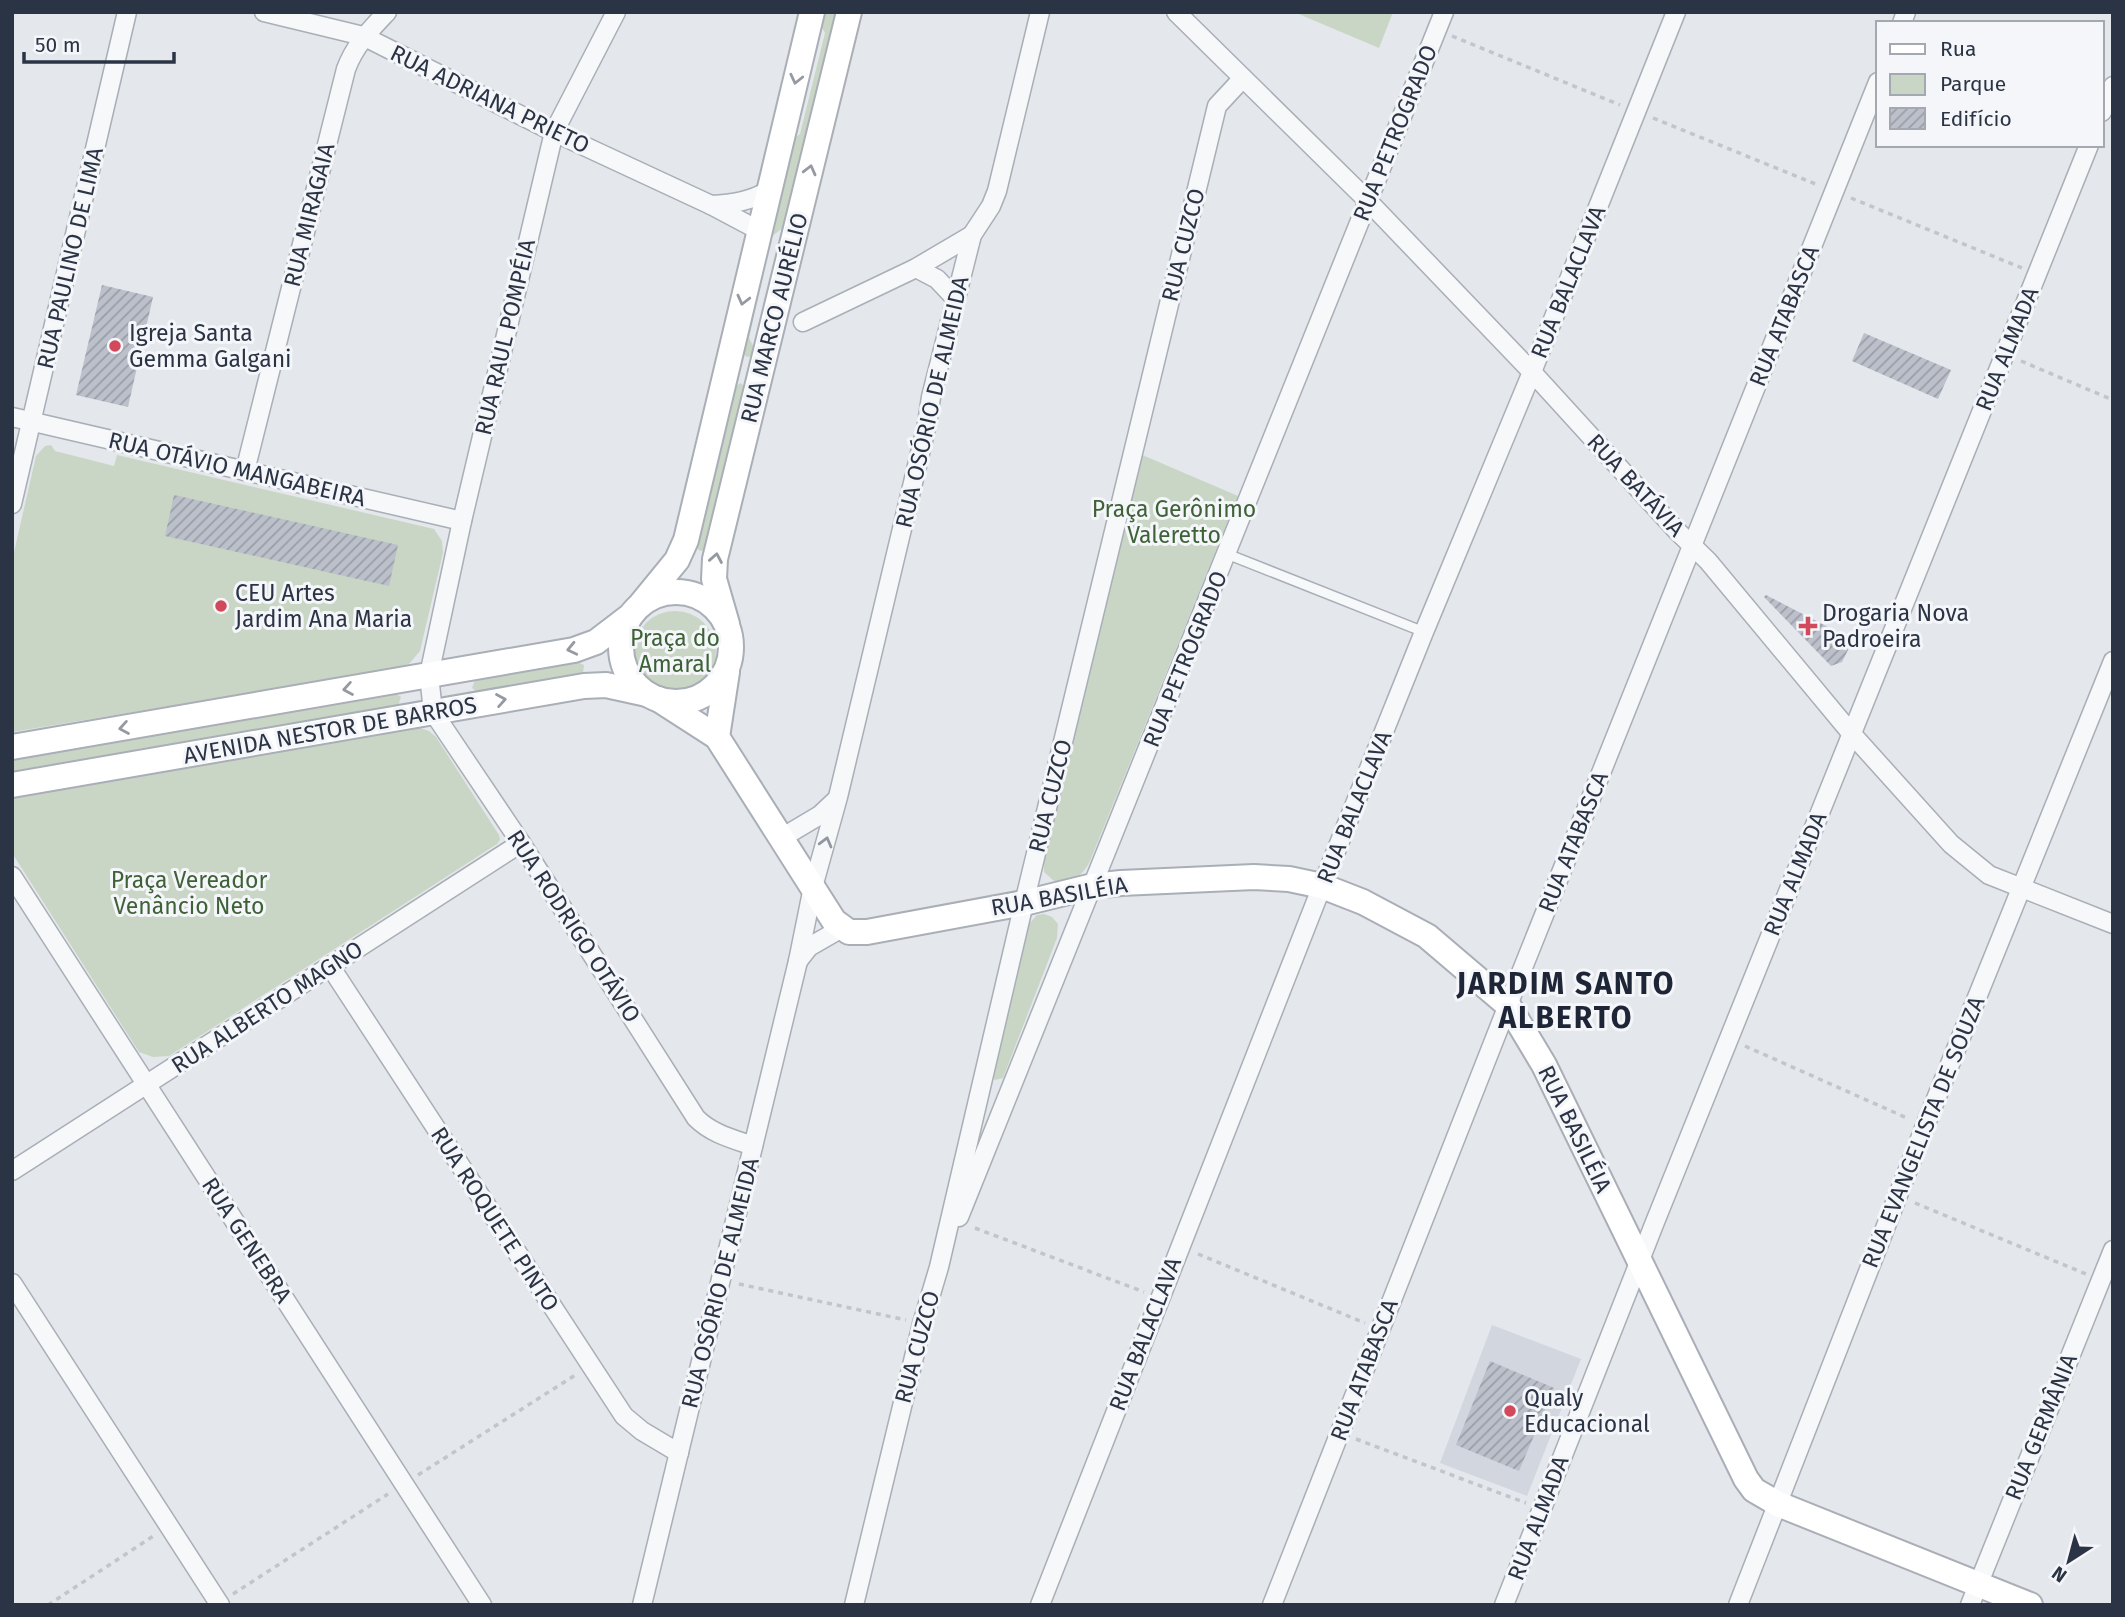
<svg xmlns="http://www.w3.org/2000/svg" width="2125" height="1617" font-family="'Fira Sans',sans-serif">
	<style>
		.built { fill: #d2d6de }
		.green { fill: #c9d6c5 }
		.building { fill: url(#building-hatch) }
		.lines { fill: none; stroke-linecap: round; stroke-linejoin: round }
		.lane-casing { stroke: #a9aeb7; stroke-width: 12 }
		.street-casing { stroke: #a9aeb7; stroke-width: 21 }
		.secondary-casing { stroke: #a9aeb7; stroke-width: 28 }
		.path { stroke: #c2c5cb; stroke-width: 3.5; stroke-dasharray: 5 5; stroke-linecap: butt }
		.lane { stroke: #f7f8fa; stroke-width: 9 }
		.street { stroke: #f7f8fa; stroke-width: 18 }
		.secondary { stroke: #fff; stroke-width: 24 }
		.oneway { stroke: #959aa2 }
		.oneway2 { stroke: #9196a0 }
		.poi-dot { fill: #d1495b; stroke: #f4f6f9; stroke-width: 2.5 }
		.labels { text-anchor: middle; stroke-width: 6; stroke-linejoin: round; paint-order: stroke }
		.street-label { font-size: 23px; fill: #2b3445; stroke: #f4f6f9 }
		.poi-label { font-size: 23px; fill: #2b3445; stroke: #f4f6f9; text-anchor: start }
		.park-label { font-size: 23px; fill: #3f6138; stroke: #f4f6f9 }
		.district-label { font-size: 30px; font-weight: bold; letter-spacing: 2px; fill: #1d2536; stroke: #f4f6f9 }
	</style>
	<defs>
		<pattern id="building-hatch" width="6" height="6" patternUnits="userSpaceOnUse" patternTransform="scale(1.75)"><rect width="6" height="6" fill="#bbc0ca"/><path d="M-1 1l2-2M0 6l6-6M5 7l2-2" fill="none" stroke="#989da6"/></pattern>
	</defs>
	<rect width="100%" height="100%" fill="#e4e7ec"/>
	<!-- built -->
	<path class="built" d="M1492 1325 1581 1359 1527 1496 1440 1463Z"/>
	<!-- green -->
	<g class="green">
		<path d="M821 12H837L784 227 771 237 749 338 756 351 753 356 747 357 742 353 789 142 800 134 825 33 819 22Z"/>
		<path d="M1294 12H1393L1379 48Z"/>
		<path d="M741 383 746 389 705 550 700 551 696 547 734 387Z"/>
		<path d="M51 445 55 451 114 466 117 455 434 529 442 541 443 553 420 651 409 664 393 669 12 732V561L36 456 45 446Z"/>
		<path d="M1140 454 1238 496 1090 861C1082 877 1072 883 1054 881L1044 872V859Z"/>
		<circle cx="675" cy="652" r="41"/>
		<path d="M577 662 584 665 583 674 478 693 472 688 475 680Z"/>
		<path d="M395 693 401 697 398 706 12 771 13 759Z"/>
		<path d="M412 725 429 731 436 737 499 835 500 840 497 844 169 1056 153 1057 139 1052 12 853V797Z"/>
		<path d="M1044 914 1052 917 1058 924 1057 938 1003 1078 995 1080 993 1078V1073L1028 925 1037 915Z"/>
	</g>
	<!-- building -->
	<g class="building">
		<path d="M102 285 153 297 128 407 76 395Z"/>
		<path d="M1864 333 1951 370 1938 399 1852 361Z"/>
		<path d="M174 495 398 545 389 586 165 536Z"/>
		<path d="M1766 595 1853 640 1842 662 1831 666 1764 597Z"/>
		<path d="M1490 1361 1554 1388 1519 1471 1456 1445Z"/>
	</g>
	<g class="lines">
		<defs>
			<path id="lane" d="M1227 554 1424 632"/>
			<g id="street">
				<path d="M264 12 363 36 554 132 711 205 760 231"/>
				<path d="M616 12 554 132 462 521 429 675 433 712 521 843 696 1118C712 1134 733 1139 753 1146"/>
				<path d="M1176 12 1368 201 1532 372 1677 531 1708 561 1851 733 1951 844 1989 875 2113 924"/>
				<path d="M1902 23 1906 12"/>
				<path d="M2102 112 2113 86"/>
				<path d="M711 205C733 204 751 201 770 190"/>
				<path d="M916 268 937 279 955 298"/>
				<path d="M803 322 916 268 972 235"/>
				<path d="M12 417 462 521"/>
				<path d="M245 471 346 69C355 45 370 30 387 12"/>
				<path d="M12 504 127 12"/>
				<path d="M783 837 820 815 836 800"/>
				<path d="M12 876 482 1605"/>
				<path d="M798 961 809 947 842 928"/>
				<path d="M330 966 624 1416 642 1431 679 1453"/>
				<path d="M12 1171 521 843"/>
				<path d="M959 1217 1444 12"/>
				<path d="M12 1283 220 1605"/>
				<path d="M642 1605 798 961 813 887 838 797 927 424 931 397 972 235 991 206 997 191 1040 12"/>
				<path d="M854 1605 922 1324 939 1267 1024 903 1217 106 1243 78"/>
				<path d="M1040 1605 1322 886 1424 632 1532 372 1676 12"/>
				<path d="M1272 1605 1508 1005 1878 82"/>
				<path d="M1504 1605 1655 1222 2089 145"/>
				<path d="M1738 1605 1925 1126 2113 661"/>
				<path d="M1970 1605 2113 1250"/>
			</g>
			<g id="secondary">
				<circle cx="676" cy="647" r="55"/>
				<path d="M641 604 677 560 686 540 812 12"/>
				<path d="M727 624 714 579 715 559 849 12"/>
				<path d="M658 699 717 737 834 921 849 932H867L1024 903 1093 886 1121 883 1254 877 1289 879 1322 886 1363 902 1427 936 1508 1005 1544 1065 1746 1479 1754 1490 1778 1504 2030 1605"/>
				<path d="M717 737 727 672"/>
				<path d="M12 747 574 650 596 642 630 616"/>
				<path d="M12 785 584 686 606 685 647 694"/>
			</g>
		</defs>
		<!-- lane casing -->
		<use href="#lane" class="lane-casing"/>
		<!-- street casing -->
		<use href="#street" class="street-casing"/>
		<!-- secondary casing -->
		<use href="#secondary" class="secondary-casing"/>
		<!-- path -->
		<g class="path">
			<path d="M1452 36 1620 105"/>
			<path d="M1653 118 1818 185"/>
			<path d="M1851 198 2022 268"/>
			<path d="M2021 361 2113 400"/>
			<path d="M1745 1046 1907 1118"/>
			<path d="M1915 1203 2086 1274"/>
			<path d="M975 1228 1144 1292"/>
			<path d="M1198 1254 1365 1323"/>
			<path d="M739 1284 906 1320"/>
			<path d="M1356 1439 1526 1503"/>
			<path d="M418 1475 577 1374"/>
			<path d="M233 1594 388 1494"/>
			<path d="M48 1605 155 1535"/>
		</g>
		<!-- lane -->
		<use href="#lane" class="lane"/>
		<!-- street -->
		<use href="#street" class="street"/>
		<!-- secondary -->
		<use href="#secondary" class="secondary"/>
	</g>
	<!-- one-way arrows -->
	<defs><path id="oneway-chevron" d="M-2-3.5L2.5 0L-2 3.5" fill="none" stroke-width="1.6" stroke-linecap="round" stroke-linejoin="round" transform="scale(1.75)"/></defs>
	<g class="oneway">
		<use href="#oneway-chevron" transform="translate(796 79) rotate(103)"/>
		<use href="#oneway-chevron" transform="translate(810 170) rotate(-76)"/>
		<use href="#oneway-chevron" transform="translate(743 300) rotate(104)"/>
		<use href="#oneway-chevron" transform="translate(716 558) rotate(-80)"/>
		<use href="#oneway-chevron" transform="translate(572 649) rotate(167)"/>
		<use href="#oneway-chevron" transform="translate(348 689) rotate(170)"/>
		<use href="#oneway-chevron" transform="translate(501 700) rotate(-10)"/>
		<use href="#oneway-chevron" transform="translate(124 728) rotate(170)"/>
	</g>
	<use class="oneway2" href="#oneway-chevron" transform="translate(826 842) rotate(-75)"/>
	<!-- markers -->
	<g class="poi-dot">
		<circle cx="115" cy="346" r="7"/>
		<circle cx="221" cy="606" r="7"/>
		<path d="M1804.5 615.5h7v7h7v7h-7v7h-7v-7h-7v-7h7z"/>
		<circle cx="1510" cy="1411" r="7"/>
	</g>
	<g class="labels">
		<!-- street labels -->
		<g class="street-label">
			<text transform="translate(490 99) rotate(26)" y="8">RUA ADRIANA PRIETO</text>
			<text transform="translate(1395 133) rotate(-68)" y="8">RUA PETROGRADO</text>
			<text transform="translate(309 215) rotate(-76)" y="8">RUA MIRAGAIA</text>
			<text transform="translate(1183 245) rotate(-76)" y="8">RUA CUZCO</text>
			<text transform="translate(70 258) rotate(-77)" y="8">RUA PAULINO DE LIMA</text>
			<text transform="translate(1568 282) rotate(-68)" y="8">RUA BALACLAVA</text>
			<text transform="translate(1784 316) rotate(-68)" y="8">RUA ATABASCA</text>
			<text transform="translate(774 318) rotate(-76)" y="8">RUA MARCO AURÉLIO</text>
			<text transform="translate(505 337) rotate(-77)" y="8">RUA RAUL POMPÉIA</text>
			<text transform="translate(2007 349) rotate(-68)" y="8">RUA ALMADA</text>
			<text transform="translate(932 402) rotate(-77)" y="8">RUA OSÓRIO DE ALMEIDA</text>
			<text transform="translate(237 469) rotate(13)" y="8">RUA OTÁVIO MANGABEIRA</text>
			<text transform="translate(1636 485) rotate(47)" y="8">RUA BATÁVIA</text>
			<text transform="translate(1185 659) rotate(-68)" y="8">RUA PETROGRADO</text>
			<text transform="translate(330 730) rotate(-10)" y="8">AVENIDA NESTOR DE BARROS</text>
			<text transform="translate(1050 796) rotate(-76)" y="8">RUA CUZCO</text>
			<text transform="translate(1354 807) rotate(-68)" y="8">RUA BALACLAVA</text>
			<text transform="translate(1573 842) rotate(-68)" y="8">RUA ATABASCA</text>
			<text transform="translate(1795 874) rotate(-68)" y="8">RUA ALMADA</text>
			<text transform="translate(1059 896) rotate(-10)" y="8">RUA BASILÉIA</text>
			<text transform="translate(574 926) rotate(57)" y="8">RUA RODRIGO OTÁVIO</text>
			<text transform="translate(267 1007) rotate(-33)" y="8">RUA ALBERTO MAGNO</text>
			<text transform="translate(1575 1129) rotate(64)" y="8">RUA BASILÉIA</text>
			<text transform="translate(1923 1132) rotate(-68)" y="8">RUA EVANGELISTA DE SOUZA</text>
			<text transform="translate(495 1219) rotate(57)" y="8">RUA ROQUETE PINTO</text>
			<text transform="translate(247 1240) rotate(57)" y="8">RUA GENEBRA</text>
			<text transform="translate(720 1283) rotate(-76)" y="8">RUA OSÓRIO DE ALMEIDA</text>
			<text transform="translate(1145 1334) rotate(-69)" y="8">RUA BALACLAVA</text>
			<text transform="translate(917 1347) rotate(-75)" y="8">RUA CUZCO</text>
			<text transform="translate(1364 1370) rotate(-69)" y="8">RUA ATABASCA</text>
			<text transform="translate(2041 1427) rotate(-68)" y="8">RUA GERMÂNIA</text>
			<text transform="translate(1538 1518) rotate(-69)" y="8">RUA ALMADA</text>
		</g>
		<!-- poi labels -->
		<g class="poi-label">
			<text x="129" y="341">Igreja Santa<tspan x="129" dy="26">Gemma Galgani</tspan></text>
			<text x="235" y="601">CEU Artes<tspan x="235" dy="26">Jardim Ana Maria</tspan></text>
			<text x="1822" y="621">Drogaria Nova<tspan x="1822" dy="26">Padroeira</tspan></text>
			<text x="1524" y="1406">Qualy<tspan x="1524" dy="26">Educacional</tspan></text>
		</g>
		<!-- park labels -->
		<g class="park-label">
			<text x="1174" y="517">Praça Gerônimo<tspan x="1174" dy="26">Valeretto</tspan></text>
			<text x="675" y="646">Praça do<tspan x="675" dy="26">Amaral</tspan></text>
			<text x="189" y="888">Praça Vereador<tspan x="189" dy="26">Venâncio Neto</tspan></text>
		</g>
		<!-- district labels -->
		<g class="district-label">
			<text x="1566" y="994">JARDIM SANTO<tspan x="1566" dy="34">ALBERTO</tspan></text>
		</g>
	</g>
	<!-- border -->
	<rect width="2125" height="1617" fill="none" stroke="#2b3445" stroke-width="28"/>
	<!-- legend -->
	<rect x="1876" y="21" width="228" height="126" fill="#f4f6f9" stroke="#a4a8b1" stroke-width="2"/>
	<rect x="1890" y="44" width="35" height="10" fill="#ffffff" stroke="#a4a8b1" stroke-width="2"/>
	<text x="1940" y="56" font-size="21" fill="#2b3445">Rua</text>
	<rect x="1890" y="74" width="35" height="21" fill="#c9d6c5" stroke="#a4a8b1" stroke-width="2"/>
	<text x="1940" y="91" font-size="21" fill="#2b3445">Parque</text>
	<rect x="1890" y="108" width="35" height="21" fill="url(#building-hatch)" stroke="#a4a8b1" stroke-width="2"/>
	<text x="1940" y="126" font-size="21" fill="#2b3445">Edifício</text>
	<!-- north arrow -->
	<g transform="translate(2069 1561) rotate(216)" stroke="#f4f6f9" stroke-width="5" paint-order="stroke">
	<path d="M0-5L12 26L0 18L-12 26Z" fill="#2b3445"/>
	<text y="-10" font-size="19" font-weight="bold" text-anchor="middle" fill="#2b3445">N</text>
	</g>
	<!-- scale -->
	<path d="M24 52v10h150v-10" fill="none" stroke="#2b3445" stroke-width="3.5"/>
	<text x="35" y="52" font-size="21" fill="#2b3445" stroke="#f4f6f9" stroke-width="5" paint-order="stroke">50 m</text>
</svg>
